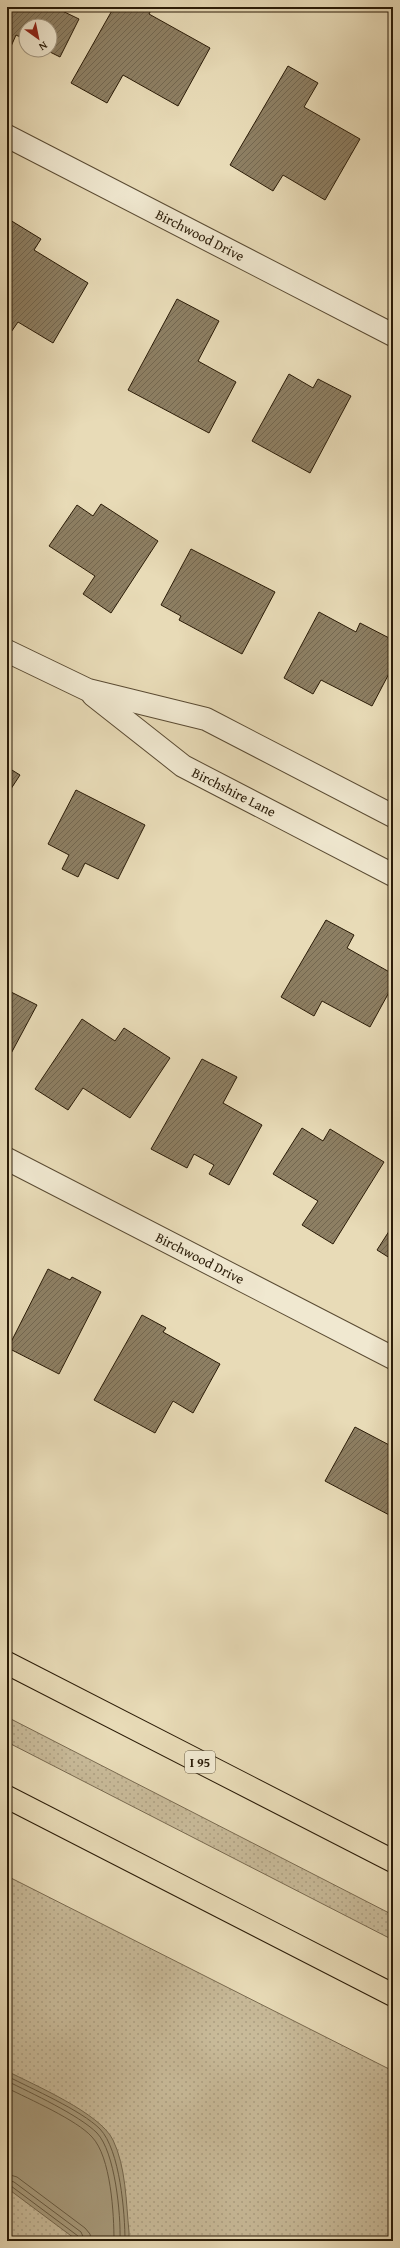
<svg xmlns="http://www.w3.org/2000/svg" width="400" height="2248" font-family="'Gentium Book Plus',serif">
	<style>
		.grass { fill: url(#grass-dots); stroke: #796a50 }
		.water { fill: #a79a7b; stroke: #75674d }
		.lines { fill: none; stroke-linecap: round; stroke-linejoin: round }
		.shore { stroke: #685a41; stroke-width: 1 }
		.building { fill: url(#building-hatch); stroke: #2a1b07 }
		.street-casing { stroke: #5a4b33; stroke-width: 24 }
		.highway-casing { stroke: #2a1b07; stroke-width: 24 }
		.street { stroke: #f0e8d0; stroke-width: 22 }
		.highway { stroke: #e8dbb7; stroke-width: 22 }
		.labels { text-anchor: middle; stroke-width: 3; stroke-linejoin: round; paint-order: stroke }
		.shield { fill: #f0e8d0; stroke: #655843; stroke-width: 1 }
		.shield-label { font-size: 13px; font-weight: bold; fill: #2a1b07 }
		.street-label { font-size: 14px; fill: #2a1b07; stroke: #f0e8d0 }
	</style>
	<defs>
		<pattern id="grass-dots" width="8" height="8" patternUnits="userSpaceOnUse"><rect width="8" height="8" fill="#c8ba99"/><path d="M2 2h.1M6 6h.1" fill="none" stroke="#ac9f82" stroke-width="1.8" stroke-linecap="round"/></pattern>
		<pattern id="building-hatch" width="6" height="6" patternUnits="userSpaceOnUse"><rect width="6" height="6" fill="#8d7f63"/><path d="M-1 1l2-2M0 6l6-6M5 7l2-2" fill="none" stroke="#736750"/></pattern>
	</defs>
	<rect width="100%" height="100%" fill="#e8dbb7"/>
	<filter id="stains"><feTurbulence type="fractalNoise" baseFrequency=".005" numOctaves="4"/><feColorMatrix values="0 0 0 0 .2 0 0 0 0 .09 0 0 0 0 .02 0 0 0 .5 -.17"/></filter>
	<radialGradient id="worn" r=".72"><stop offset=".6" stop-color="#630" stop-opacity="0"/><stop offset="1" stop-color="#630" stop-opacity=".3"/></radialGradient>
	<!-- grass -->
	<g class="grass">
		<path d="M7 1717 393 1915V1940L7 1742Z"/>
		<path d="M7 1876 393 2071V2241H7Z"/>
	</g>
	<!-- water -->
	<path class="water" d="M7 2071C34 2085 100 2113 113 2140 126 2167 126 2202 129 2232V2241H78L7 2188Z"/>
	<g class="lines">
		<!-- shore -->
		<g class="shore">
			<path d="M7 2076C32 2089 81 2110 100 2129 120 2150 125 2213 125 2241"/>
			<path d="M7 2081C31 2093 79 2115 97 2133 115 2152 121 2214 120 2241"/>
			<path d="M7 2088C29 2099 77 2120 92 2137 111 2157 114 2214 114 2241"/>
			<path d="M7 2174 17 2177 85 2228 90 2234 91 2241"/>
			<path d="M7 2180 14 2182 81 2232 85 2241"/>
			<path d="M7 2185 11 2186 78 2236 80 2241"/>
		</g>
	</g>
	<!-- building -->
	<g class="building">
		<path d="M7 7H54L79 19 60 57 46 50H50V26H26V40L16 35 9 51 7 50Z"/>
		<path d="M114 7H153L149 14 210 48 178 106 123 75 107 103 71 83Z"/>
		<path d="M288 66 318 83 304 107 360 139 325 200 283 175 273 191 230 165Z"/>
		<path d="M10 220 41 239 34 250 88 283 53 343 18 322 7 338V224Z"/>
		<path d="M177 299 219 321 198 361 236 382 209 433 128 390Z"/>
		<path d="M289 374 313 388 318 379 351 396 310 473 252 441Z"/>
		<path d="M101 504 158 541 111 613 83 594 95 576 49 546 77 505 93 516Z"/>
		<path d="M191 549 275 592 242 654 179 620 181 616 161 605Z"/>
		<path d="M319 612 356 632 360 623 393 640V666L372 706 321 680 313 694 284 678Z"/>
		<path d="M7 767 20 775 7 795Z"/>
		<path d="M76 790 145 825 118 879 85 863 78 877 62 869 69 855 48 844Z"/>
		<path d="M326 920 354 935 347 948 393 974V985L370 1027 322 1001 314 1016 281 997Z"/>
		<path d="M7 990 37 1005 7 1061Z"/>
		<path d="M82 1019 115 1041 124 1028 170 1058 130 1118 83 1088 68 1110 35 1089Z"/>
		<path d="M202 1059 237 1077 223 1103 262 1125 229 1185 209 1174 214 1165 194 1154 187 1168 151 1149Z"/>
		<path d="M302 1128 323 1141 330 1129 384 1162 333 1244 302 1225 318 1201 273 1174Z"/>
		<path d="M393 1225V1260L377 1250Z"/>
		<path d="M48 1269 70 1280 72 1277 101 1292 59 1374 8 1348Z"/>
		<path d="M142 1315 166 1328 163 1332 220 1364 193 1413 173 1401 155 1433 94 1400Z"/>
		<path d="M355 1427 393 1447V1517L325 1481Z"/>
	</g>
	<g class="lines">
		<defs>
			<g id="street">
				<path d="M7 136 393 335"/>
				<path d="M7 651 88 690 206 719 393 816"/>
				<path d="M93 695 183 766 393 875"/>
				<path d="M7 1159 393 1358"/>
			</g>
			<g id="highway">
				<path d="M7 1663 393 1861"/>
				<path d="M7 1797 393 1995"/>
			</g>
		</defs>
		<!-- street casing -->
		<use href="#street" class="street-casing"/>
		<!-- highway casing -->
		<use href="#highway" class="highway-casing"/>
		<!-- street -->
		<use href="#street" class="street"/>
		<!-- highway -->
		<use href="#highway" class="highway"/>
	</g>
	<g class="labels">
		<!-- shield labels -->
		<rect class="shield" x="185" y="1751" width="30" height="22" rx="3"/>
		<g class="shield-label">
			<text x="200" y="1767">I 95</text>
		</g>
		<!-- street labels -->
		<g class="street-label">
			<text transform="translate(200 235) rotate(27)" y="5">Birchwood Drive</text>
			<text transform="translate(234 792) rotate(27)" y="5">Birchshire Lane</text>
			<text transform="translate(200 1258) rotate(27)" y="5">Birchwood Drive</text>
		</g>
	</g>
	<!-- margin -->
	<rect width="400" height="2248" fill="none" stroke="#e8dbb7" stroke-width="24"/>
	<rect x="8" y="8" width="384" height="2232" fill="none" stroke="#2a1b07" stroke-width="2"/>
	<rect x="12" y="12" width="376" height="2224" fill="none" stroke="#2a1b07"/>
	<!-- north arrow -->
	<g transform="translate(38 38) rotate(147)"><circle r="19" fill="#f0e8d0" stroke="#a19680"/>
	<path d="M0-3L7 15L0 10L-7 15Z" fill="#8f2418"/>
	<text y="-6" font-size="11" font-weight="bold" text-anchor="middle" fill="#2a1b07">N</text>
	</g>
	<rect width="100%" height="100%" filter="url(#stains)"/>
	<rect width="100%" height="100%" fill="url(#worn)"/>
</svg>
